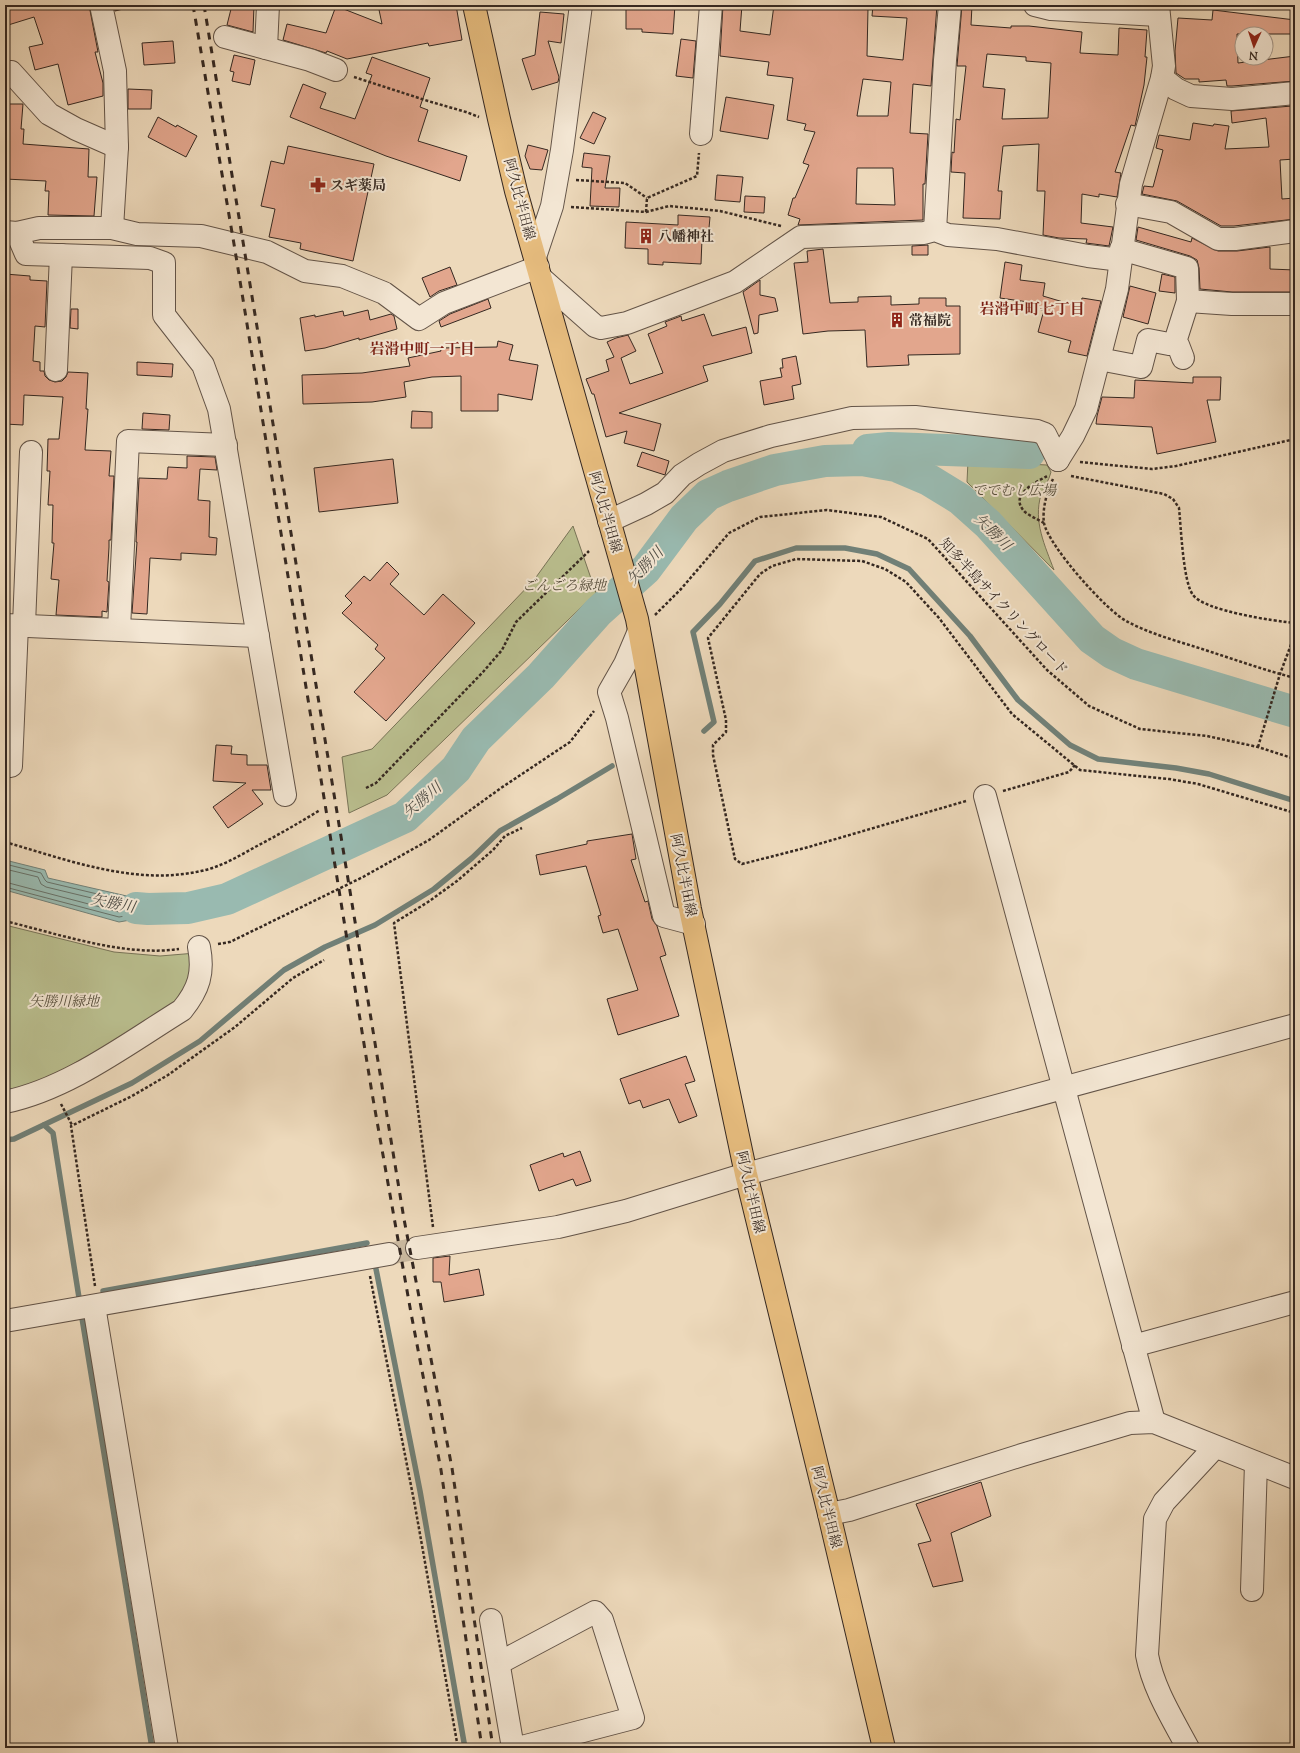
<svg xmlns="http://www.w3.org/2000/svg" width="1300" height="1753" font-family="'Sorts Mill Goudy','Noto Serif JP',serif">
	<style>
		.green { fill: #babf8f; stroke: #787458 }
		.water { fill: #99bab0; stroke: #718077 }
		.lines { fill: none; stroke-linecap: round; stroke-linejoin: round }
		.shore { stroke: #677168; stroke-width: 1 }
		.stream { stroke: #718077; stroke-width: 5.5 }
		.river { stroke: #99bab0; stroke-width: 32 }
		.building { fill: #e2a68d; stroke: #352821; fill-rule: evenodd }
		.minor-tunnel { stroke: #c8b69c; stroke-width: 22; stroke-dasharray: 22 11; stroke-linecap: butt }
		.minor-casing { stroke: #635448; stroke-width: 24 }
		.major-casing { stroke: #352821; stroke-width: 24 }
		.path { stroke: #352821; stroke-width: 2.5; stroke-dasharray: 3 2; stroke-linecap: butt }
		.minor { stroke: #f3e6d3; stroke-width: 22 }
		.major { stroke: #e6bc7e; stroke-width: 22 }
		.rail { stroke: #352821; stroke-width: 3; stroke-dasharray: 7 7; stroke-linecap: butt }
		.labels { text-anchor: middle; stroke-width: 4; stroke-linejoin: round; paint-order: stroke }
		.poi-label { font-size: 14px; font-weight: bold; fill: #352821; stroke: #f3e6d3; text-anchor: start }
		.street-label { font-size: 14px; fill: #352821; stroke: #f3e6d3 }
		.park-label { font-size: 14px; font-style: italic; fill: #564e3c; stroke: #f3e6d3 }
		.neighbourhood-label { font-size: 15px; font-weight: bold; fill: #7a1f14; stroke: #f3e6d3 }
		.water-label { font-size: 15px; font-style: italic; fill: #4e4c45; stroke: #f3e6d3 }
	</style>
	<rect width="100%" height="100%" fill="#edd9bb"/>
	<filter id="stains"><feTurbulence type="fractalNoise" baseFrequency=".005" numOctaves="4"/><feColorMatrix values="0 0 0 0 .2 0 0 0 0 .09 0 0 0 0 .02 0 0 0 .5 -.17"/></filter>
	<radialGradient id="worn" r=".72"><stop offset=".6" stop-color="#630" stop-opacity="0"/><stop offset="1" stop-color="#630" stop-opacity=".3"/></radialGradient>
	<!-- green -->
	<g class="green">
		<path d="M968 461 1047 465 1051 472C1049 481 1044 486 1041 495 1033 521 1045 546 1054 570L967 482Z"/>
		<path d="M573 526 596 593 387 795 349 813 342 757 372 749 534 580Z"/>
		<path d="M5 925 114 952 160 956 196 953 197 965 178 1007 27 1089 5 1094Z"/>
	</g>
	<!-- water -->
	<path class="water" d="M5 860 45 870 48 878 188 910 119 922 5 890Z"/>
	<g class="lines">
		<!-- shore -->
		<g class="shore">
			<path d="M5 864 41 873 45 880 47 882 156 908 158 910 156 911 119 917 5 887"/>
			<path d="M5 869 38 877 41 884 46 887 129 907 131 909 119 912 5 882"/>
		</g>
		<!-- stream -->
		<g class="stream">
			<path d="M704 731 714 722 693 632 720 604 755 561 796 548H845L877 554 909 569 970 636 1018 700 1070 745 1098 759 1176 768 1209 774 1295 801"/>
			<path d="M44 1125 53 1133 80 1304"/>
			<path d="M5 1140 14 1139 132 1083 200 1041 284 970 325 947 375 925 434 889 472 858 500 831 557 799 612 766"/>
			<path d="M376 1269 420 1491 465 1748"/>
			<path d="M103 1291 367 1243"/>
			<path d="M81 1312 152 1748"/>
		</g>
		<!-- river -->
		<g class="river">
			<path d="M868 450 889 448 1029 453"/>
			<path d="M136 908 148 909 188 908 227 899 405 817 456 769 476 739 541 676 598 612 646 569 684 518 708 495 728 486 775 470 825 461 862 460 896 466 929 480 960 499 988 524 1092 639 1112 653 1136 664 1295 712"/>
		</g>
	</g>
	<!-- building -->
	<g class="building">
		<path d="M5 5H89L98 52H95L103 83V96L68 105 58 64 35 70 29 47 43 44 34 17 5 26Z"/>
		<path d="M114 5H123V9L115 11Z"/>
		<path d="M232 5H254L253 32 227 25Z"/>
		<path d="M378 5H456L462 40 429 46 428 43 347 59 327 51 326 53 283 40 287 24 326 33 336 6 382 24Z"/>
		<path d="M626 5H675L673 34 642 32V29H626Z"/>
		<path d="M723 5H742L740 31 770 35 774 5H839L868 8 867 56 903 60 907 18 872 16 873 5H937L931 86 913 84 910 133 928 134 925 184H923V220L798 225 800 219 788 215 793 198H795L809 165 803 163 815 132 804 130 806 124 787 120 793 78 767 75 769 62 720 56ZM863 79 891 82 888 116H857ZM857 168H893L895 205 856 204Z"/>
		<path d="M962 5H972L971 25 1011 28V26H1029L1082 32 1080 53 1118 55 1119 28 1147 30 1145 57H1147L1144 85 1135 126 1131 125 1115 172 1121 173 1117 197 1099 194V197L1082 194 1081 223 1113 227 1109 246 1086 243 1087 239 1059 238 1043 235 1045 191H1037L1039 144 1003 146 998 191H1002L1000 219 963 218 965 173 951 172 952 152 954 153 956 119 960 120 966 66H957ZM987 54 1026 57V61L1051 63 1048 118 1002 119 1005 89 983 87Z"/>
		<path d="M1213 10 1295 20V34H1237L1238 63 1295 56V81L1232 86H1227L1226 80 1199 82V79H1185L1176 73 1175 51 1178 18 1212 20Z"/>
		<path d="M540 12 564 14 561 43 548 41 559 77 558 82 532 90 522 59 535 55Z"/>
		<path d="M681 39 696 41 693 78 676 76Z"/>
		<path d="M173 41 175 63 144 65 142 43Z"/>
		<path d="M234 55 255 60 250 85 232 81 234 72 230 71Z"/>
		<path d="M372 57 430 78 420 107 428 110 418 141 467 156 460 181 386 156 290 117 303 84 326 93 320 108 355 119 372 75 366 73Z"/>
		<path d="M128 89 152 90 151 109H128Z"/>
		<path d="M726 97 774 105 768 139 720 131Z"/>
		<path d="M5 104H23L21 129H24L23 144 89 149 88 177H97L94 216 48 215 49 191H45L46 181 5 179Z"/>
		<path d="M1292 106 1295 159 1280 160 1282 199 1295 198V219L1234 226H1221L1177 201 1142 194 1144 186 1153 187 1163 150 1156 148 1159 135 1190 140 1193 123 1213 126 1214 124 1229 126 1225 149 1269 147 1266 118 1232 123 1231 111Z"/>
		<path d="M593 112 606 118 594 144 580 138Z"/>
		<path d="M158 117 176 127 177 125 197 136 186 157 148 137Z"/>
		<path d="M528 145 548 150 542 170 530 169 525 156Z"/>
		<path d="M288 146 374 164 353 261 300 249 301 243 269 237 275 209 261 206 271 161 284 164Z"/>
		<path d="M584 153 610 156 605 188H620L619 207 590 206 592 168 582 167Z"/>
		<path d="M717 175 743 177 740 202 715 200Z"/>
		<path d="M745 196 765 197 764 213 744 212Z"/>
		<path d="M678 215 710 217 708 239H702L701 264 663 262V265L648 264V249L625 248 626 222 678 225Z"/>
		<path d="M1138 227 1191 242 1192 238 1218 251H1237L1270 247V269L1295 270V292H1232L1200 289 1199 268 1197 260 1190 256 1136 240Z"/>
		<path d="M928 245V255H912V246Z"/>
		<path d="M823 249 830 303 858 302V297L891 296V305L919 304V298H946V306H960V354L908 355 909 365 867 367 865 330 828 331 803 334 794 263 808 262 807 251Z"/>
		<path d="M1005 262 1022 265 1020 280 1045 283 1043 296 1080 307 1082 298 1101 301 1087 356 1068 352 1071 341 1038 332 1044 310 1027 308 1028 302 1000 298Z"/>
		<path d="M450 267 457 285 439 291 430 297 422 278Z"/>
		<path d="M5 274 30 276V280L47 281 45 327 35 326 33 361 40 362V371H44L45 376 49 380 55 382 62 381 66 377 68 372 88 373 86 409H88L85 450 111 451 109 476H114L111 540H109V547L107 581 109 582 107 612 102 611V617L56 615 59 580 51 579 54 543H52L53 505H48L50 471H47L48 439H59L63 397 24 395 23 425 5 424Z"/>
		<path d="M1162 274 1175 277V293L1159 291Z"/>
		<path d="M760 280V295L775 298 778 311 759 315 758 333 754 334 743 292Z"/>
		<path d="M1130 286 1156 293 1148 324 1123 317Z"/>
		<path d="M488 299 491 308 441 327 439 321 450 314Z"/>
		<path d="M71 309H78V329L70 328Z"/>
		<path d="M368 310 370 320 391 314 394 316 397 329 359 340V338L325 348 305 351 300 318 315 315V317L343 311 344 316Z"/>
		<path d="M704 314 712 336 746 327 752 353 703 366 708 381 619 413 661 424 654 451 624 443 627 431 606 437 594 394H592L586 379 609 371 606 360 614 357 607 342 616 338 628 335 636 351 621 358 630 384 663 373 648 334 667 326 665 322 681 316 682 321Z"/>
		<path d="M498 341 513 345 509 360 538 365 532 400 498 394V411H461V376L432 377 404 382 406 397 372 402 303 404 302 375 362 373 410 366 408 358 441 351 440 348 497 347Z"/>
		<path d="M796 356 801 384 792 386 794 399 764 405 760 381 782 377 780 368H783L782 359Z"/>
		<path d="M137 362 173 364 172 377 137 375Z"/>
		<path d="M1193 377H1221L1220 400H1207L1216 442 1157 454 1152 427 1096 424 1097 416 1102 397 1134 398 1135 380 1193 383Z"/>
		<path d="M412 411 432 412V428H411Z"/>
		<path d="M143 413 170 415 169 430 142 429Z"/>
		<path d="M642 452 669 461 665 475 637 466Z"/>
		<path d="M187 456 215 457 217 470 200 469 198 500 210 501 209 537 217 538 216 555 181 553V560L150 558 147 614 132 613 137 542H136L139 478 167 479 168 467 187 468Z"/>
		<path d="M393 459 398 503 319 512 314 468Z"/>
		<path d="M387 562 399 574 390 584 424 615 443 594 475 623 386 721 354 692 385 658 375 649 378 645 342 613 352 603 345 596 364 576 370 581Z"/>
		<path d="M216 745 232 746 231 754 247 755V765H267L271 790H252L263 804 228 828 213 807 246 783 213 781Z"/>
		<path d="M632 834 636 859 631 860 645 902 648 901 652 919 657 926 666 955 660 957 679 1016 618 1035 607 999 638 990 618 929 603 933 598 916 601 915 586 866 540 875 536 855 587 844V841Z"/>
		<path d="M686 1056 695 1081 685 1084 697 1116 679 1123 669 1099 643 1108 640 1100 629 1104 620 1079Z"/>
		<path d="M580 1151 591 1181 576 1186 573 1179 539 1191 530 1165 563 1153 564 1157Z"/>
		<path d="M450 1256 449 1275 479 1269 484 1295 444 1302 441 1282H433V1258Z"/>
		<path d="M981 1482 991 1516 951 1533 963 1581 933 1587 918 1544 931 1541 916 1504Z"/>
	</g>
	<g class="lines">
		<!-- minor-tunnel -->
		<path class="minor-tunnel" d="M389 1254 417 1248"/>
		<defs>
			<g id="minor">
				<path d="M101 5 115 71 117 147 112 228"/>
				<path d="M1035 5 1051 9 1158 15"/>
				<path d="M225 37 310 60 336 70"/>
				<path d="M266 48 268 5"/>
				<path d="M11 72 49 114 76 129 117 147"/>
				<path d="M1162 78 1176 89 1191 96 1232 99 1295 93"/>
				<path d="M701 134 711 5"/>
				<path d="M1127 204 1171 212 1218 239H1235L1295 231"/>
				<path d="M935 230 945 60 950 5"/>
				<path d="M5 232 17 233 39 228H112L137 234 201 236 267 252 305 271 342 276 384 293 419 319 444 303 538 267"/>
				<path d="M17 233 26 254 150 258 164 263V315L203 365 219 409 285 795"/>
				<path d="M1121 249 1187 268 1188 301 1232 304H1295"/>
				<path d="M535 257 552 206 562 150 581 5"/>
				<path d="M542 279 595 326 601 328 627 323 735 282 801 237 924 233 935 230 948 235 997 239 1088 256 1121 260"/>
				<path d="M1183 358 1178 345 1175 342 1188 301"/>
				<path d="M1099 359 1141 367 1148 340 1169 344 1175 342"/>
				<path d="M56 370 61 255"/>
				<path d="M1058 460 1073 436 1086 409 1117 289 1131 184 1162 78 1164 66 1158 5"/>
				<path d="M609 521 646 504 665 493 682 475 699 464 723 451 771 436 803 429 852 418 915 417 1037 431 1045 434 1058 460"/>
				<path d="M5 625 258 636"/>
				<path d="M24 625 31 452"/>
				<path d="M119 629 128 441 226 445"/>
				<path d="M639 631 625 664 609 692 617 718 664 916 694 924"/>
				<path d="M11 766 17 625"/>
				<path d="M985 796 1154 1422"/>
				<path d="M5 1102C68 1089 127 1044 182 1010 199 989 204 973 199 947"/>
				<path d="M417 1248 558 1227 626 1211 746 1174 1295 1025"/>
				<path d="M94 1306 167 1748"/>
				<path d="M5 1321 389 1254"/>
				<path d="M1133 1346 1295 1302"/>
				<path d="M829 1514 849 1510 1022 1455 1130 1423 1154 1422 1295 1478"/>
				<path d="M1252 1590 1256 1463"/>
				<path d="M491 1620 513 1748"/>
				<path d="M499 1663 595 1612 602 1620 633 1718 518 1748"/>
				<path d="M1188 1748C1172 1718 1153 1688 1147 1655L1155 1519 1164 1502 1215 1447"/>
			</g>
			<path id="major" d="M474 5 499 119 516 191 637 619 690 909 746 1174 829 1514 884 1748"/>
		</defs>
		<!-- minor casing -->
		<use href="#minor" class="minor-casing"/>
		<!-- major casing -->
		<use href="#major" class="major-casing"/>
		<!-- path -->
		<g class="path">
			<path d="M354 77 428 101 466 112 479 117"/>
			<path d="M576 180 625 183 647 198"/>
			<path d="M571 207 646 212 669 206 720 211 781 226"/>
			<path d="M646 212 647 198 697 176 699 153"/>
			<path d="M1080 462 1152 469 1176 466 1295 439"/>
			<path d="M1071 476 1164 494 1173 499 1179 508C1181 527 1183 582 1193 595 1205 611 1274 621 1295 623"/>
			<path d="M1053 479C1047 491 1042 509 1044 523 1048 545 1107 612 1128 622 1151 634 1177 641 1202 649 1233 659 1264 670 1295 678"/>
			<path d="M1044 523C1039 520 1030 516 1025 512 1008 495 1035 483 1047 476"/>
			<path d="M655 615 681 589 729 533 760 517 827 510 881 517 928 539 1047 670 1089 706 1140 729 1207 736 1258 747 1295 759"/>
			<path d="M1258 747 1280 674 1295 634"/>
			<path d="M366 788 376 783 483 672 502 650 516 622 589 551"/>
			<path d="M1003 791 1069 772 1075 765"/>
			<path d="M966 801 805 848 742 864 735 859 713 755V745L726 732V720L708 638 760 574 772 566 796 559 862 561 885 569 906 582 939 618 1012 714 1080 770 1169 779 1198 784 1295 813"/>
			<path d="M5 842C68 860 135 886 201 871 221 867 239 856 257 846 278 835 299 823 320 810"/>
			<path d="M5 921C59 934 124 957 179 949"/>
			<path d="M218 944 230 942 363 877 429 840 501 788 570 742 594 711"/>
			<path d="M61 1104 72 1125"/>
			<path d="M433 1227 394 923 428 902 457 881 493 850 505 836 522 828"/>
			<path d="M370 1276 415 1506 458 1748"/>
			<path d="M95 1286 71 1126 132 1096 168 1075 235 1027 293 978 324 960"/>
		</g>
		<!-- minor -->
		<use href="#minor" class="minor"/>
		<!-- major -->
		<use href="#major" class="major"/>
		<!-- rail -->
		<g class="rail">
			<path d="M193 5 234 244 372 1093 411 1313 441 1470 482 1748"/>
			<path d="M204 5 404 1219 452 1468 493 1748"/>
		</g>
	</g>
	<!-- icons -->
	<defs>
		<symbol id="pharmacy-bare" viewBox="-9 -9 18 18"><path d="M-2-6h4v4h4v4h-4v4h-4v-4h-4v-4h4Z" fill="#8f2418" stroke="#f3e6d3" stroke-width="2.5" paint-order="stroke"/></symbol>
		<symbol id="building-bare" viewBox="-9 -9 18 18"><path d="M-4-6H4V6H1V3H-1V6H-4ZM-2.5-4.3h1.7v1.8h-1.7ZM.8-4.3h1.7v1.8H.8ZM-2.5-1h1.7V.8h-1.7ZM.8-1h1.7V.8H.8Z" fill="#8f2418" stroke="#f3e6d3" stroke-width="2.5" paint-order="stroke"/></symbol>
	</defs>
	<g fill-rule="evenodd">
		<use href="#pharmacy-bare" x="307" y="174" width="22" height="22"/>
		<use href="#building-bare" x="635" y="225" width="22" height="22"/>
		<use href="#building-bare" x="886" y="309" width="22" height="22"/>
	</g>
	<g class="labels">
		<!-- poi labels -->
		<g class="poi-label">
			<text x="330" y="190">スギ薬局</text>
			<text x="658" y="241">八幡神社</text>
			<text x="909" y="325">常福院</text>
		</g>
		<!-- street labels -->
		<g class="street-label">
			<text transform="translate(520 199) rotate(75)" y="5">阿久比半田線</text>
			<text transform="translate(606 512) rotate(74)" y="5">阿久比半田線</text>
			<text transform="translate(1004 606) rotate(47)" y="5">知多半島サイクリングロード</text>
			<text transform="translate(684 875) rotate(79)" y="5">阿久比半田線</text>
			<text transform="translate(751 1192) rotate(77)" y="5">阿久比半田線</text>
			<text transform="translate(827 1507) rotate(76)" y="5">阿久比半田線</text>
		</g>
		<!-- park labels -->
		<g class="park-label">
			<text x="1014" y="495">ででむし広場</text>
			<text x="564" y="590">ごんごろ緑地</text>
			<text x="64" y="1006">矢勝川緑地</text>
		</g>
		<!-- neighbourhood labels -->
		<g class="neighbourhood-label">
			<text x="1032" y="314">岩滑中町七丁目</text>
			<text x="422" y="354">岩滑中町一丁目</text>
		</g>
		<!-- water labels -->
		<g class="water-label">
			<text transform="translate(993 532) rotate(45)" y="5">矢勝川</text>
			<text transform="translate(645 566) rotate(-47)" y="5">矢勝川</text>
			<text transform="translate(422 800) rotate(-41)" y="5">矢勝川</text>
			<text transform="translate(113 903) rotate(11)" y="5">矢勝川</text>
		</g>
	</g>
	<!-- margin -->
	<rect width="1300" height="1753" fill="none" stroke="#edd9bb" stroke-width="20"/>
	<rect x="6" y="6" width="1288" height="1741" fill="none" stroke="#352821" stroke-width="2"/>
	<rect x="10" y="10" width="1280" height="1733" fill="none" stroke="#352821"/>
	<!-- north arrow -->
	<g transform="translate(1254 46) rotate(183)"><circle r="19" fill="#f3e6d3" stroke="#a79a8c"/>
	<path d="M0-3L7 15L0 10L-7 15Z" fill="#8f2418"/>
	<text y="-6" font-size="11" font-weight="bold" text-anchor="middle" fill="#352821">N</text>
	</g>
	<rect width="100%" height="100%" filter="url(#stains)"/>
	<rect width="100%" height="100%" fill="url(#worn)"/>
</svg>
